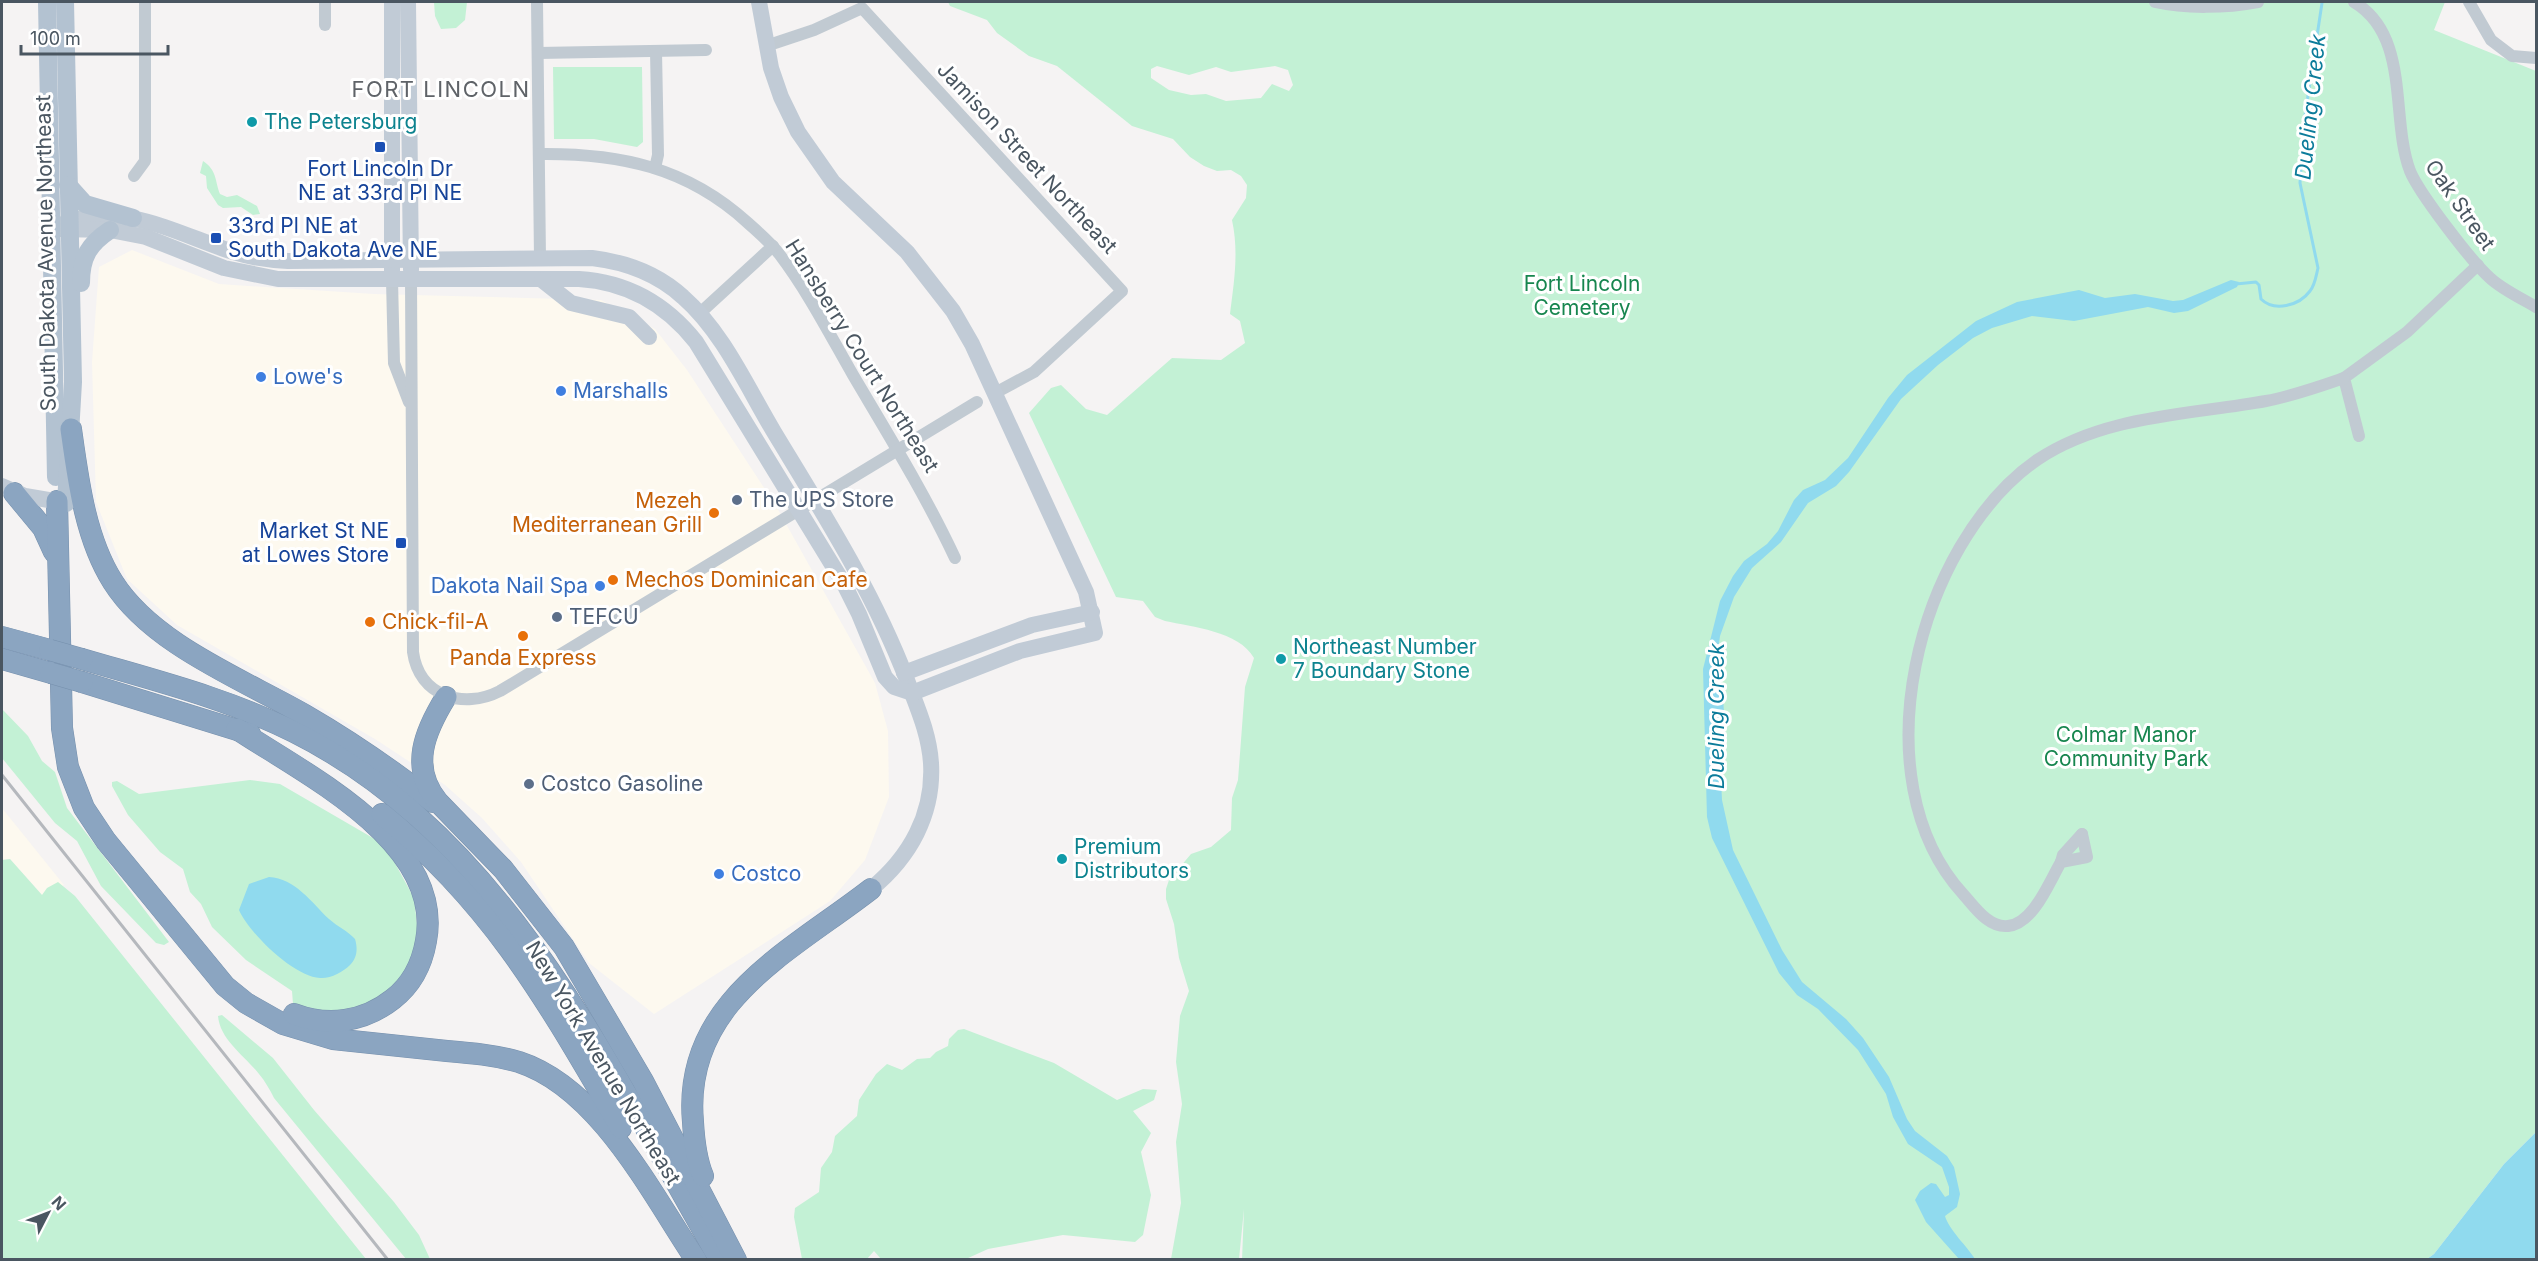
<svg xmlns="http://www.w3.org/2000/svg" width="2538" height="1261" font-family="Inter,sans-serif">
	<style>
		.commercial { fill: #fdf9ef }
		.green { fill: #c3f1d5; fill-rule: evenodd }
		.water { fill: #90daee }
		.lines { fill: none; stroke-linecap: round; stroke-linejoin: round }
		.stream { stroke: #90daee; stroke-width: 3 }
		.highway-casing { stroke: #7690ad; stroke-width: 22 }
		.street { stroke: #c1cad2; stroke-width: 12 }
		.secondary { stroke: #c1cbd6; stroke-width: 16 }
		.primary { stroke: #b3c2d1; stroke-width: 18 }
		.highway { stroke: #8ba5c1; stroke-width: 21 }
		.rail { stroke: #b5b8bd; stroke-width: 3 }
		.highway-bridge-casing { stroke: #7690ad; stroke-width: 22; stroke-linecap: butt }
		.highway-bridge { stroke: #8ba5c1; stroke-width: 21 }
		.culture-dot { fill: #0f9aa8; stroke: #fff; stroke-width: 2 }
		.transit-dot { fill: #1a4fb4; stroke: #fff; stroke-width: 2 }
		.shop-dot { fill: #3f7fe0; stroke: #fff; stroke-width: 2 }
		.service-dot { fill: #5c6f8a; stroke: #fff; stroke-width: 2 }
		.food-dot { fill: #e8710a; stroke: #fff; stroke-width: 2 }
		.labels { text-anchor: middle; stroke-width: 6; stroke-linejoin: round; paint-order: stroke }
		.culture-label { font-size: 21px; fill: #0d838f; stroke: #fff; text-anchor: start }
		.street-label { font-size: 21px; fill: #4a5661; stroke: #fff }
		.transit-label { font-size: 21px; fill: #164399; stroke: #fff }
		.park-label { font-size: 21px; fill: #17864f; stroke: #fff }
		.shop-label { font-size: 21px; fill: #366cbe; stroke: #fff; text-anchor: start }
		.service-label { font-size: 21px; fill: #4e5e75; stroke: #fff; text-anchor: start }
		.food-label { font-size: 21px; fill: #c56008; stroke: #fff; text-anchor: start }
		.neighbourhood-label { font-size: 22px; letter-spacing: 1.5px; fill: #5f6368; stroke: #fff }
		.water-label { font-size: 22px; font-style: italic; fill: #0c7c9b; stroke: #fff }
	</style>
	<rect width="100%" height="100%" fill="#f5f3f3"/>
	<!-- commercial -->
	<g class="commercial">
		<path d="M132 250 219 284 374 294 601 300 655 329 687 370 776 506 875 683 888 731 889 797 865 860 830 901 654 1014 589 963 521 862 482 818 445 785 375 739 177 625 127 579 96 502 92 362 99 267Z"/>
		<path d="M2 808 64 885 44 897 10 859 2 860Z"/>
	</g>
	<!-- green -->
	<g class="green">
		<path d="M434 2H467L465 20 456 28 441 29 435 16Z"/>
		<path d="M948 2H2445L2434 30 2536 71V1132L2504 1164 2434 1254 2427 1259 1242 1260 1244 1209 1239 1259H1171L1181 1203 1176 1142 1182 1104 1176 1062 1180 1016 1189 991 1179 958 1174 924 1166 899V889L1169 880 1191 854 1211 847 1231 830 1232 798 1238 780 1245 687 1254 658C1239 631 1192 627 1165 621L1155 617 1143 601 1116 597 1029 413 1051 388 1061 385 1086 409 1107 415 1172 358 1221 360 1245 343 1240 321 1230 314C1234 282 1239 252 1232 220L1246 198 1247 185 1241 176 1231 170 1217 171 1204 166 1190 157 1173 139 1132 126 1057 66 1029 56 997 33 987 20 950 6ZM1157 66 1189 75 1216 67 1231 72 1275 66 1288 70 1293 85 1289 91 1272 84 1261 98 1226 101 1206 94 1191 95 1169 90 1151 78V69Z"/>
		<path d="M553 67H642L643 142 637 147 594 139H554Z"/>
		<path d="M203 161C217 170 215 181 220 194L227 197 237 195 257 206 260 214 253 215 241 207 223 208 218 205 207 188 206 176 200 173Z"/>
		<path d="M2 709 28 736 42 761 55 772 67 808 169 942 164 945 156 943 101 886 77 841 55 823 2 758Z"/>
		<path d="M250 780 280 784 385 845 414 898 419 941 413 960 393 989 358 1010 329 1014 303 1009 293 1004 292 991 246 960 212 927 201 904 190 892 183 869 160 852 128 815 112 786V782L117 781 139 794Z"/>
		<path d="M10 859 42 895 47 888 58 882 75 896 366 1259H2V860Z"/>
		<path d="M222 1015 273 1058 314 1110 394 1202 419 1235 430 1259H406L274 1098C270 1090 265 1081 259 1074 245 1056 220 1040 218 1016Z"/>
		<path d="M964 1029 1054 1063 1117 1100 1143 1089 1157 1090 1154 1100 1133 1111 1151 1133 1141 1152 1151 1195 1143 1235 1135 1242 1063 1235 988 1249 966 1259H881L874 1251 867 1259H802L794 1217 795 1208 819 1192 821 1168 832 1152 835 1136 857 1116 859 1100 876 1074 887 1064 902 1070 917 1059 930 1058 936 1052 948 1046 949 1039 958 1030Z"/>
	</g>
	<!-- water -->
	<g class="water">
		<path d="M2231 280 2239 282 2237 287 2188 311 2174 313 2148 307 2074 321 2032 316 1992 328 1973 338 1938 365 1901 399 1849 472 1836 486 1808 503 1781 542 1752 568 1734 597 1720 636 1715 673 1723 697 1724 713 1719 738 1722 800 1733 850 1782 950 1802 982 1846 1019 1863 1038 1889 1077 1907 1119 1915 1131 1947 1156 1954 1167 1960 1194 1957 1207 1945 1216C1949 1230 1967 1246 1975 1259H1959L1926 1222 1915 1200 1920 1191 1931 1183 1936 1184 1945 1197 1949 1195V1187L1942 1167 1908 1144 1893 1117 1886 1094 1858 1050 1818 1009 1797 995 1779 973 1712 838 1707 817 1703 669 1720 601 1733 576 1744 561 1767 544 1778 531 1794 500 1803 490 1825 480 1848 458 1888 398 1907 375 1976 321 2017 302 2079 290 2105 298 2135 294 2173 301 2183 300Z"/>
		<path d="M269 877C295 878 312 903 329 919 338 927 348 931 355 939 358 949 357 958 350 965 343 972 330 979 320 978 294 977 249 933 239 910L249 884Z"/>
		<path d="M2536 1132V1259H2427L2434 1254 2504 1164Z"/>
	</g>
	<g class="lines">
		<!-- stream -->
		<path class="stream" d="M2236 284 2256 282 2259 285 2261 299C2274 312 2299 306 2310 291 2315 285 2316 276 2318 268L2300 183 2304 122 2322 3"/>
		<defs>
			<g id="highway">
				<path d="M71 429C78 479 85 538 113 582 152 644 242 679 305 715 350 741 392 770 433 802"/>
				<path d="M14 493 43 528 54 552"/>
				<path d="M57 501 62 728 68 767 84 808 106 841 225 986 246 1003 283 1024 333 1039C371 1043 409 1047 447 1051 471 1053 495 1055 519 1062 599 1088 651 1193 696 1260"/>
				<path d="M2 637 50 650"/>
				<path d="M2 659 51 673"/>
				<path d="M82 659C153 680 227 698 294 732 506 838 607 1065 720 1260"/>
				<path d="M82 682 250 734"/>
				<path d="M446 697C425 731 409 767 438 802L503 869 564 947 643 1081 736 1260"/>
				<path d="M237 729C304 774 445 842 426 941 422 964 411 985 393 999 364 1022 328 1027 294 1014"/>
				<path d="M382 814C495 906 549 1005 621 1128"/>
				<path d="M703 1176C696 1159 694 1140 693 1122 682 1002 790 952 871 889"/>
			</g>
		</defs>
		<!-- highway casing -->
		<use href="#highway" class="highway-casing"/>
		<!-- street -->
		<g class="street">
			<path d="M325 2V25"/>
			<path d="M537 2 540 258"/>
			<path d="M2155 2C2186 9 2226 8 2258 2"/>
			<path d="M2354 2C2411 36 2390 118 2410 171 2419 193 2471 261 2490 278 2503 290 2521 298 2536 307"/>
			<path d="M2469 2 2491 40 2512 56 2536 58"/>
			<path d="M766 46 814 30 862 8 1122 291 1034 372 995 393"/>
			<path d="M538 53 706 50"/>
			<path d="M539 154C619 153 687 167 748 223 759 233 771 243 780 255 808 292 830 335 853 375 889 436 925 494 955 558"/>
			<path d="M655 168 658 155 656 51"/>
			<path d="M134 176 145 161V2"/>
			<path d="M392 280 394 363 409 402"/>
			<path d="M411 280 413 652C419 696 463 710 500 691L977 402"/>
			<path d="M700 313 773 246"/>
			<path d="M2359 436 2344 378 2407 332 2478 265"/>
			<path d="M2082 834 2087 857 2061 862C2049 882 2034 923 2008 926 1988 928 1974 906 1963 894 1858 779 1917 544 2037 460 2104 415 2189 415 2266 401 2293 396 2318 387 2344 378"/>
			<path d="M2061 862 2063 855 2082 834"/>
		</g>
		<!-- secondary -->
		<g class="secondary">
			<path d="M392 2V271"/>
			<path d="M408 2 411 270"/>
			<path d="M60 225C120 199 177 234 233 252 252 258 269 260 288 261L592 258C626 262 658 274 683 297 723 332 747 387 774 432 823 513 873 591 907 680 917 707 929 733 931 763 934 814 910 857 871 889"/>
			<path d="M58 229 110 230 146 237 224 268 278 279H579C628 282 666 304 696 342L844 584 859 614 885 677 894 687 912 693 1020 651 1095 633 1086 592 972 344 953 311 907 252 833 182 798 132 781 97 771 68 759 2"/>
			<path d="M542 280 571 303 629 317 649 337"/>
			<path d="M2 486 25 496 66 503"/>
			<path d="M904 673 1032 625 1092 612"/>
		</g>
		<!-- primary -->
		<g class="primary">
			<path d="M47 2 56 477"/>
			<path d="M65 2 73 382 66 503"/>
			<path d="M68 185 85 204 133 218"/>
			<path d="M81 283C81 257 89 244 110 230"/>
		</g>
		<!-- highway -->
		<use href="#highway" class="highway"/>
		<!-- rail -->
		<path class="rail" d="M2 775 388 1260"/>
		<defs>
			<g id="highway-bridge">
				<path d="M50 650 82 659"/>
				<path d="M51 673 82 682"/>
			</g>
		</defs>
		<!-- highway-bridge casing -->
		<use href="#highway-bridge" class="highway-bridge-casing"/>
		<!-- highway-bridge -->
		<use href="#highway-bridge" class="highway-bridge"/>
	</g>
	<!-- markers -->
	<g class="culture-dot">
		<circle cx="252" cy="122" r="6"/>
		<circle cx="1281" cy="659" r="6"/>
		<circle cx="1062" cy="859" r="6"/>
	</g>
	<g class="transit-dot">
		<rect x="374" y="141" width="12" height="12" rx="3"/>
		<rect x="210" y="232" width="12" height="12" rx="3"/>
		<rect x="395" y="537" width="12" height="12" rx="3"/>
	</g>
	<g class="shop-dot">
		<circle cx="261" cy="377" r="6"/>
		<circle cx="561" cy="391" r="6"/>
		<circle cx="600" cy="586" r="6"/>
		<circle cx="719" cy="874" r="6"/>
	</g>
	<g class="service-dot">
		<circle cx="737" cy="500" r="6"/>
		<circle cx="557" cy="617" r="6"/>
		<circle cx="529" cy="784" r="6"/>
	</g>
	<g class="food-dot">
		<circle cx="714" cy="513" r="6"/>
		<circle cx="613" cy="580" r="6"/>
		<circle cx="370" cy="622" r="6"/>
		<circle cx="523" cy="636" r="6"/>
	</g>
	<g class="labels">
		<!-- culture labels -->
		<g class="culture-label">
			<text x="264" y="129">The Petersburg</text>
			<text x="1293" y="654">Northeast Number<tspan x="1293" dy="24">7 Boundary Stone</tspan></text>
			<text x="1074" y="854">Premium<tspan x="1074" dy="24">Distributors</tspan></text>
		</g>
		<!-- street labels -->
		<g class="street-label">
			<text transform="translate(1027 158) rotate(47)" y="7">Jamison Street Northeast</text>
			<text transform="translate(2460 205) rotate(55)" y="7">Oak Street</text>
			<text transform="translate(46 253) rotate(-91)" y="7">South Dakota Avenue Northeast</text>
			<text transform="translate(862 356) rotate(58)" y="7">Hansberry Court Northeast</text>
			<text transform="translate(603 1063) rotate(59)" y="7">New York Avenue Northeast</text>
		</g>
		<!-- transit labels -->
		<g class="transit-label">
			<text x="380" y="176">Fort Lincoln Dr<tspan x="380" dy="24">NE at 33rd Pl NE</tspan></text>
			<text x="228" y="233" text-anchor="start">33rd Pl NE at<tspan x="228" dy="24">South Dakota Ave NE</tspan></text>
			<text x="389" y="538" text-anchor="end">Market St NE<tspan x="389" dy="24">at Lowes Store</tspan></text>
		</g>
		<!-- park labels -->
		<g class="park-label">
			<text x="1582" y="291">Fort Lincoln<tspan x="1582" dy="24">Cemetery</tspan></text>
			<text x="2126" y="742">Colmar Manor<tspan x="2126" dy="24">Community Park</tspan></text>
		</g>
		<!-- shop labels -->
		<g class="shop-label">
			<text x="273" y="384">Lowe's</text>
			<text x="573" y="398">Marshalls</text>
			<text x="588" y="593" text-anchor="end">Dakota Nail Spa</text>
			<text x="731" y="881">Costco</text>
		</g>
		<!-- service labels -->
		<g class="service-label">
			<text x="749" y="507">The UPS Store</text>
			<text x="569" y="624">TEFCU</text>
			<text x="541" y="791">Costco Gasoline</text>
		</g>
		<!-- food labels -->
		<g class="food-label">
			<text x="702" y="508" text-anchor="end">Mezeh<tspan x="702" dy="24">Mediterranean Grill</tspan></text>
			<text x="625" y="587">Mechos Dominican Cafe</text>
			<text x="382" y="629">Chick-fil-A</text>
			<text x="523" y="665" text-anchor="middle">Panda Express</text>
		</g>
		<!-- neighbourhood labels -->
		<g class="neighbourhood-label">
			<text x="441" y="97">FORT LINCOLN</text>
		</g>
		<!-- water labels -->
		<g class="water-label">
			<text transform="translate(2310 107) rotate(-84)" y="8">Dueling Creek</text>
			<text transform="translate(1716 716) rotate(-90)" y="8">Dueling Creek</text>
		</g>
	</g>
	<!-- border -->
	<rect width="2538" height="1261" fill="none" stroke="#4a5661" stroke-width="6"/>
	<!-- north arrow -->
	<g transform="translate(48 1213) rotate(48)" stroke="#ffffff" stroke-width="4.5" paint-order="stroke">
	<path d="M0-4.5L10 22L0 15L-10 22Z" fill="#4a5661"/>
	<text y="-9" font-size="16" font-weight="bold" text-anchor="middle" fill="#4a5661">N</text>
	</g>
	<!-- scale -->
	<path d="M21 45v9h147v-9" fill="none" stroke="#4a5661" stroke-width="3"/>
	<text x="30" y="45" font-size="18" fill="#4a5661" stroke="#ffffff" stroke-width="4.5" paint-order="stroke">100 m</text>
</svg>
